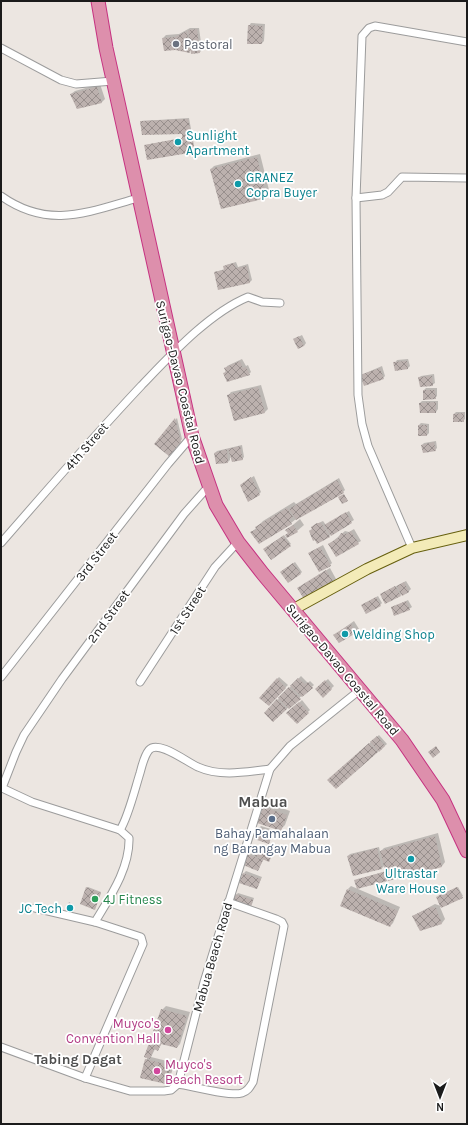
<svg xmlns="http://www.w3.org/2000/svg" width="468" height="1125" font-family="Karla,sans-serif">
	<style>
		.shadow { fill: #0003 }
		.building { fill: url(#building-cross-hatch) }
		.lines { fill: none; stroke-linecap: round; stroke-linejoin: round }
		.street-casing { stroke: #9c9c9c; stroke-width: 9 }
		.secondary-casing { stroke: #665f0e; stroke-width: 12 }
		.highway-casing { stroke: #c63281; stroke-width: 15 }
		.street { stroke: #fff; stroke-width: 7 }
		.secondary { stroke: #f3ebb8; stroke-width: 10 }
		.highway { stroke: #dd8fac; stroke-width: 13 }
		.worship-dot { fill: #6b7280; stroke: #fff; stroke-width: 1.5 }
		.culture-dot { fill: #0f9aa8; stroke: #fff; stroke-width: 1.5 }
		.service-dot { fill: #5c6f8a; stroke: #fff; stroke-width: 1.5 }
		.leisure-dot { fill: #2e9e5b; stroke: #fff; stroke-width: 1.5 }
		.hotel-dot { fill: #d1479c; stroke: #fff; stroke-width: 1.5 }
		.labels { text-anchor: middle; stroke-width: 3.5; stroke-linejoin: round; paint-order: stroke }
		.worship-label { font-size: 13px; fill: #5b616d; stroke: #fff; text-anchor: start }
		.culture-label { font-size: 13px; fill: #0d838f; stroke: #fff; text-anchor: start }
		.street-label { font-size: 13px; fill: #1b1b1b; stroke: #fff }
		.service-label { font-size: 13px; fill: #4e5e75; stroke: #fff }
		.leisure-label { font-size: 13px; fill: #27864d; stroke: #fff; text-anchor: start }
		.hotel-label { font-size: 13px; fill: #b23c85; stroke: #fff; text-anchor: end }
		.neighbourhood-label { font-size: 14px; font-weight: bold; fill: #4e4e4e; stroke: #fff }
		.quarter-label { font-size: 15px; font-weight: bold; fill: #4e4e4e; stroke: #fff }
	</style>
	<defs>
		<pattern id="building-cross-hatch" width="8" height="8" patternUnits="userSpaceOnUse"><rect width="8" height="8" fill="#bcb1ae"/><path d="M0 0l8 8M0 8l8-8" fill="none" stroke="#988f8d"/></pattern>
	</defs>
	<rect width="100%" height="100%" fill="#ece6e1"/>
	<!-- shadow -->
	<g class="shadow">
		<path d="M251 23 265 24 264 41 262 43 249 26Z"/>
		<path d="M190 28H199L202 50 200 52 192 50 189 52 163 38 166 35 179 34Z"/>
		<path d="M100 84 105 99 102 102 71 94 75 91Z"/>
		<path d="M189 118 195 151 146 145 183 138V133L142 121Z"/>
		<path d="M260 154 270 194 266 197 211 169 214 166Z"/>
		<path d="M236 262 238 267 248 264 252 280 250 282 215 272 225 269 226 265Z"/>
		<path d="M302 335 306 343 304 346 294 339Z"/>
		<path d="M242 359 246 366 248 365 251 372 249 374 225 373 227 366Z"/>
		<path d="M408 359 410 366 408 368 395 363 397 360Z"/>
		<path d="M382 366 385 376 383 378 361 375Z"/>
		<path d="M434 374 435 383 432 385 419 378 421 376Z"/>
		<path d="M261 385 268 409 265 412 234 420 228 396 231 392Z"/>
		<path d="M426 388H437V396L435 398 424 390Z"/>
		<path d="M422 401H438V409L436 412H421L420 403Z"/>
		<path d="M456 412H465V419L463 421 454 414Z"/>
		<path d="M177 418 182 439 169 455 155 444Z"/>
		<path d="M421 423 429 424V433L427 435 419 425Z"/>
		<path d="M436 441 437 448 435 450 422 445 424 443Z"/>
		<path d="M242 445 244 457 242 459 230 454V460L228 462 215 453 217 451Z"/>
		<path d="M254 476 261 492 259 494 243 483Z"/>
		<path d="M339 478 345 490 343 492 296 519 291 523 252 532 263 521 294 502 296 504Z"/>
		<path d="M349 511 354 520 329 536 313 529 314 525 323 521 326 525Z"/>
		<path d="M300 519 304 525 297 531 289 532 287 530Z"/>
		<path d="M354 529 361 541 336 556 332 542 345 531 349 532Z"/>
		<path d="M284 535 291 544 271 558 264 549Z"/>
		<path d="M323 545 332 563 330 565 312 551Z"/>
		<path d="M295 562 302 572 300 574 283 570Z"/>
		<path d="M330 568 336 579 333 582 298 588Z"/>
		<path d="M406 581 411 589 409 591 400 595 381 594Z"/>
		<path d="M378 596 382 603 380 605H362Z"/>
		<path d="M408 600 412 607 409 609 392 608Z"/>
		<path d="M354 621 359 629 339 642 334 635Z"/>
		<path d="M301 676 308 683 310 681 314 685 273 721 265 713Z"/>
		<path d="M279 677 288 685 268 705 260 698Z"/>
		<path d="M328 679 334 686 323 696 316 689Z"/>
		<path d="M302 700 310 710 297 722 288 713Z"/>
		<path d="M379 735 387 744 336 787 328 780Z"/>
		<path d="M268 803 290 811 285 825 280 830 264 807Z"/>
		<path d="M261 826 274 830 269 843 259 828Z"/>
		<path d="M438 833 445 862 442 866 388 878 386 880H356L386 871 385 865 382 868 354 875 348 856 350 854 379 847 380 852 384 848Z"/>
		<path d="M260 845 274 851 269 861 264 859 258 869 248 855 250 853 255 854Z"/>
		<path d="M246 871 262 877 257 888 244 873Z"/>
		<path d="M351 886 400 907 393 923 390 926 348 889Z"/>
		<path d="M88 887 101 892 95 908 87 888Z"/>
		<path d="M458 887 463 896 440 907 445 919 442 923 420 929 413 916 435 904 441 906 438 896Z"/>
		<path d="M238 893 254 898 252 904 250 906 236 895Z"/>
		<path d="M166 1006 190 1012 180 1044 177 1047 162 1043 158 1050 155 1049 151 1057 175 1063 169 1080 166 1083 146 1060 148 1057 162 1010Z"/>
	</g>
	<!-- building -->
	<g class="building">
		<path d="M248 25 263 26 262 44H247Z"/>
		<path d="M197 29 200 53 191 54 188 30Z"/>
		<path d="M187 31 190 53 175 50 164 51 162 38 175 37Z"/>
		<path d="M97 87 102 103 77 109 70 94Z"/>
		<path d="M188 119 195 152 147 160 144 145 182 138V134L142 135 140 121Z"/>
		<path d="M257 157 267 198 221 209 210 169Z"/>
		<path d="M234 263 236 268 247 266 250 283 218 290 214 272 224 270 223 266Z"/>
		<path d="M299 336 304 346 298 349 293 339Z"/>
		<path d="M240 361 243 368 246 367 250 375 227 382 223 373 226 372 224 368Z"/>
		<path d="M407 361 408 369 395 371 393 362Z"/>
		<path d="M380 368 384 379 364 386 360 375Z"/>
		<path d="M432 376 433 386 420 387 418 377Z"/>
		<path d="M258 387 265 413 234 421 227 395Z"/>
		<path d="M423 390H435L436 399 423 400Z"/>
		<path d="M436 402V413H420L419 403Z"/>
		<path d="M464 413V422H453V414Z"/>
		<path d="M175 418 181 442 169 456 154 444Z"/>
		<rect x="418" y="425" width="9" height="11"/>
		<path d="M434 442 436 451 423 453 421 445Z"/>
		<path d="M240 446 243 460 232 462 228 449Z"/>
		<path d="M227 449 228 463 216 464 214 453Z"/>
		<path d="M251 477 260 495 248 502 240 485Z"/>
		<path d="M337 480 344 493 296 520 289 509Z"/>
		<path d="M344 494 348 501 342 504 338 497Z"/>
		<path d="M287 508 293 517 289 520 292 524 259 544 250 532 257 529 255 527Z"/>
		<path d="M346 512 352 523 331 536 324 525Z"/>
		<path d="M317 523H321L330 537 317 544 315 540 313 541 309 531 312 529 311 527Z"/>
		<path d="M293 525 298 532 287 538 285 535 288 533 285 530Z"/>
		<path d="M351 531 359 544 336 557 328 544 338 538 341 533 346 534Z"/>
		<path d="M283 536 291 546 271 560 263 549Z"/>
		<path d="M320 547 331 566 319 572 308 553Z"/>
		<path d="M293 563 301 574 288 583 280 572Z"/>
		<path d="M326 570 334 583 304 599 297 588Z"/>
		<path d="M404 582 409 592 402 596 397 586Z"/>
		<path d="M395 586 401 596 385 604 380 594Z"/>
		<path d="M376 597 381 606 366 614 361 605Z"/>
		<path d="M406 601 410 610 394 616 391 607Z"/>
		<path d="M351 624 356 633 339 643 333 635Z"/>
		<path d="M277 678 286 688 269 706 259 698Z"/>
		<path d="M298 678 305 684 308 682 313 688 302 697 290 686Z"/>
		<path d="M325 680 332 689 323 698 315 689Z"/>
		<path d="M289 687 301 699 289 709 278 698Z"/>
		<path d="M277 699 287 709 273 722 264 713Z"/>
		<path d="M299 702 309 713 297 724 286 713Z"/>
		<path d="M377 736 385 746 379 752 370 742Z"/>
		<path d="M369 743 378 752 336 789 327 780Z"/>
		<path d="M436 746 440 752 433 758 428 752Z"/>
		<path d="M263 807 287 815 281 831 257 823Z"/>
		<path d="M258 827 273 832 269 844 254 839Z"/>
		<path d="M435 836 442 867 388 881 380 851Z"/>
		<path d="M257 846 273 853 269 862 253 855Z"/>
		<path d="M377 848 382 869 353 876 347 856Z"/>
		<path d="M247 854 263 860 258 871 243 865Z"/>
		<path d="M384 872 387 881 357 889 354 880Z"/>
		<path d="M243 873 261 879 257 889 239 883Z"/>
		<path d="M86 887 101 893 95 910 80 904Z"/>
		<path d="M457 887 463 898 441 908 436 897Z"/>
		<path d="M347 889 398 911 390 927 340 906Z"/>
		<path d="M235 894 253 900 251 907 232 902Z"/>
		<path d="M69 902 73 905 71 912 66 910Z"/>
		<path d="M431 907 436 908 442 924 420 931 412 916Z"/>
		<path d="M161 1009 187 1016 177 1048 161 1044 158 1051 154 1049 150 1059 144 1057Z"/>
		<path d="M145 1059 173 1066 166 1084 140 1078Z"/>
	</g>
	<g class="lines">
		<defs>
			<g id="street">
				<path d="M1 48 61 80 76 84 113 81"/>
				<path d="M1 196C49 230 88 212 138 198"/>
				<path d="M356 198 382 195 388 192 402 177 467 178"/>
				<path d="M1 543C47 490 93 437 141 386 170 356 209 313 248 297L262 302 280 303"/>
				<path d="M412 548 368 446 362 424 358 395 356 198 362 36 369 28 375 26 467 42"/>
				<path d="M1 677 168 464 192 436"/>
				<path d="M140 682 215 567 238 542"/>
				<path d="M120 830C128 818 135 789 140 773 142 766 144 756 149 750 158 739 188 763 198 767 220 777 246 772 270 769"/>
				<path d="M35 908 95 922"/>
				<path d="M1 1047 85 1078 130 1091H164L171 1090 178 1084 204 982 270 769 290 746 361 689"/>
				<path d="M85 1078 143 944 141 937 95 922C110 897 130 868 129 838L120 830 32 802 2 788 16 752 24 735 62 679 184 514 208 487"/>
				<path d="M178 1084C192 1086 230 1097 242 1093 248 1091 250 1087 253 1082L284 926 282 922 276 919 228 902"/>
			</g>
			<path id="secondary" d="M294 609 367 569 412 548 467 535"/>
			<path id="highway" d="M98 1 106 48 192 436 216 505 238 542 263 574 402 740 443 800 467 851"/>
		</defs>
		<!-- street casing -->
		<use href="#street" class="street-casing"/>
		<!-- secondary casing -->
		<use href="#secondary" class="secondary-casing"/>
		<!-- highway casing -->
		<use href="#highway" class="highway-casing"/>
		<!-- street -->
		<use href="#street" class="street"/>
		<!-- secondary -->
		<use href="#secondary" class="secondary"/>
		<!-- highway -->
		<use href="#highway" class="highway"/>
	</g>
	<!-- markers -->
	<circle class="worship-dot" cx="176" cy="44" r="4"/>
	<g class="culture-dot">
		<circle cx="178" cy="142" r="4"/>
		<circle cx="238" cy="184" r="4"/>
		<circle cx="345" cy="634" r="4"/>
		<circle cx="411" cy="859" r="4"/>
		<circle cx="70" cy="908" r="4"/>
	</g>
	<circle class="service-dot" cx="272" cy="819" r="4"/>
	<circle class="leisure-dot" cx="95" cy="899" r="4"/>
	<g class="hotel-dot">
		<circle cx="168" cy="1030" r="4"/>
		<circle cx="157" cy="1071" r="4"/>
	</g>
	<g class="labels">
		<!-- worship labels -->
		<g class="worship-label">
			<text x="184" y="49">Pastoral</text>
		</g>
		<!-- culture labels -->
		<g class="culture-label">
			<text x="186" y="140">Sunlight<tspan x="186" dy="15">Apartment</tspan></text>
			<text x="246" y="182">GRANEZ<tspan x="246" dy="15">Copra Buyer</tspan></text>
			<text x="353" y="639">Welding Shop</text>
			<text x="411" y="878" text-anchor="middle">Ultrastar<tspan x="411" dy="15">Ware House</tspan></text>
			<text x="62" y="913" text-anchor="end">JC Tech</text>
		</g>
		<!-- street labels -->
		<g class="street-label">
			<text transform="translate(181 382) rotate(76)" y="5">Surigao-Davao Coastal Road</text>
			<text transform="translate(86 446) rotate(-49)" y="5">4th Street</text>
			<text transform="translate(96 556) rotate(-52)" y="5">3rd Street</text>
			<text transform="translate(187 610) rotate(-57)" y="5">1st Street</text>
			<text transform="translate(108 616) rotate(-54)" y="5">2nd Street</text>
			<text transform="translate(343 669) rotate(50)" y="5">Surigao-Davao Coastal Road</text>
			<text transform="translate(212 957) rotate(-74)" y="5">Mabua Beach Road</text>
		</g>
		<!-- service labels -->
		<g class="service-label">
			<text x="272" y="838">Bahay Pamahalaan<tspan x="272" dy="15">ng Barangay Mabua</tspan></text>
		</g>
		<!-- leisure labels -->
		<g class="leisure-label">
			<text x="103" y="904">4J Fitness</text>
		</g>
		<!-- hotel labels -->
		<g class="hotel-label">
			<text x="160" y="1028">Muyco's<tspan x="160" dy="15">Convention Hall</tspan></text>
			<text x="165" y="1069" text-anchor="start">Muyco's<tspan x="165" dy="15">Beach Resort</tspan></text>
		</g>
		<!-- neighbourhood labels -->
		<g class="neighbourhood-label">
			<text x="78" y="1064">Tabing Dagat</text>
		</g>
		<!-- quarter labels -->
		<g class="quarter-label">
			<text x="263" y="807">Mabua</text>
		</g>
	</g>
	<!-- border -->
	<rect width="468" height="1125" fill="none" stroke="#1b1b1b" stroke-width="4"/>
	<!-- north arrow -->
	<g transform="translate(440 1097) rotate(180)" stroke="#ffffff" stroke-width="3" paint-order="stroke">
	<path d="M0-3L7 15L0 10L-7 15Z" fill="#1b1b1b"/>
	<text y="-6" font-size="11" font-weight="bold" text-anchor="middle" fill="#1b1b1b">N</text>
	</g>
</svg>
